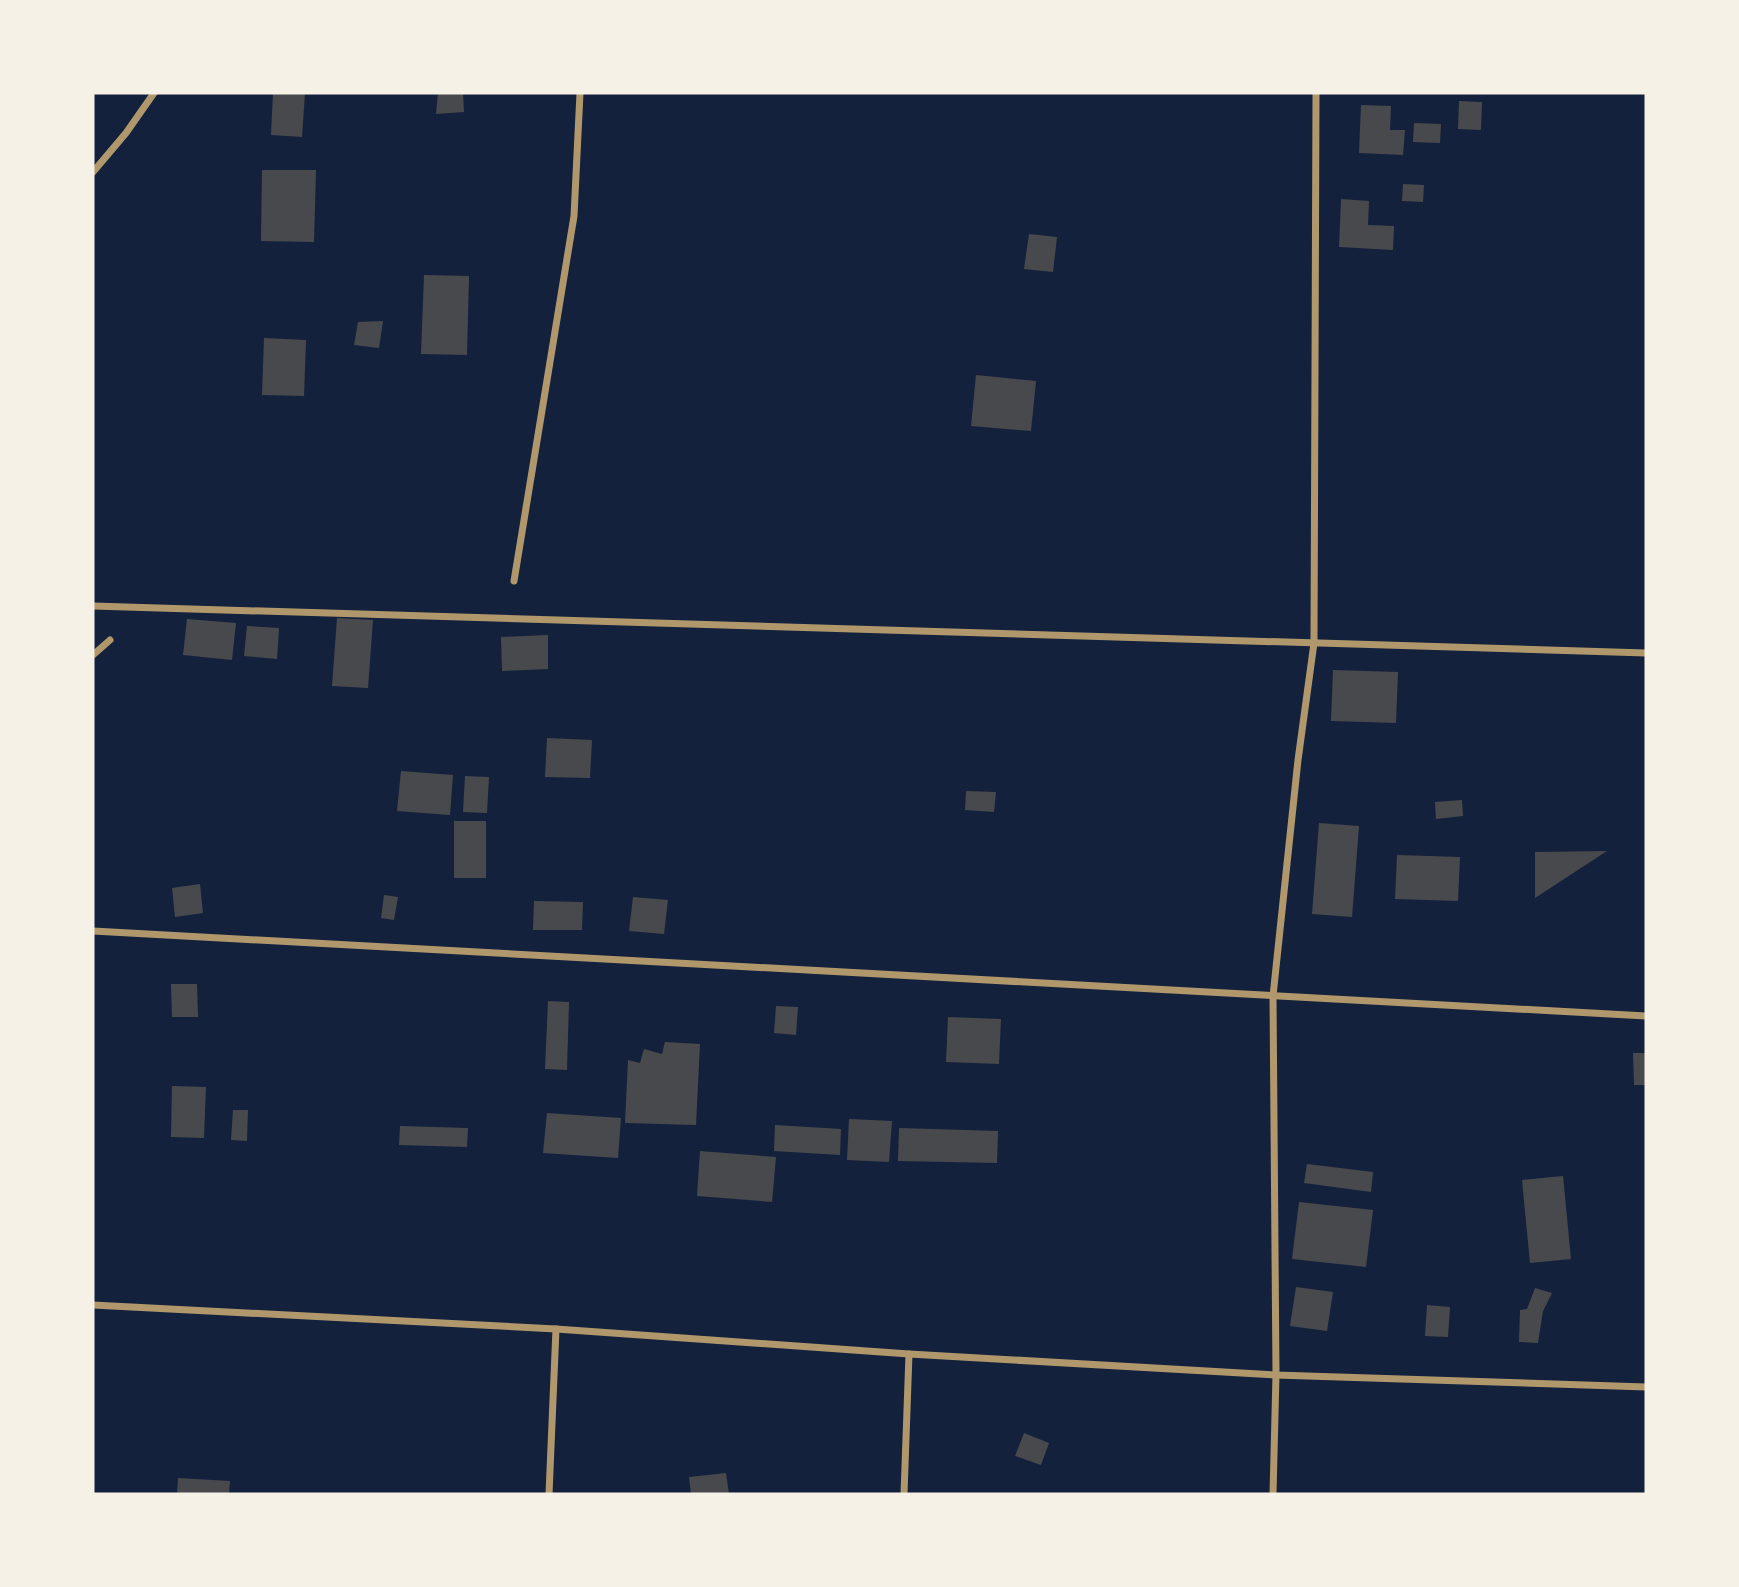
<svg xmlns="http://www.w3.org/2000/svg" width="1739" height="1587" font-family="Commissioner,sans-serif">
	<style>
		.building { fill: #48494c }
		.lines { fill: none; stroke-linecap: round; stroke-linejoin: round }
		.minor { stroke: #b1986c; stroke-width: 7 }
	</style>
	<rect width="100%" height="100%" fill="#14213d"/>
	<!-- building -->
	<g class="building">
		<path d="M273 93H305L302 137 271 135Z"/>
		<path d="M438 93H463L464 112 436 114Z"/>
		<path d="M1459 101 1482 102 1481 130 1458 129Z"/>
		<path d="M1361 105 1391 106 1390 130H1405L1403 155 1359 153Z"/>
		<path d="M1414 123 1441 124 1440 143 1413 142Z"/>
		<path d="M262 170H316L314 242 261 241Z"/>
		<path d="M1403 184 1424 185 1423 202 1402 201Z"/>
		<path d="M1341 199 1369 201 1368 225 1394 226 1393 250 1339 247Z"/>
		<path d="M1029 234 1057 237 1053 272 1024 269Z"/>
		<path d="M424 275 469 276 467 355 421 354Z"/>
		<path d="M383 321 379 348 354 345 358 322Z"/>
		<path d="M264 338 306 340 304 396 262 395Z"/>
		<path d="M976 375 1036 381 1031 431 971 426Z"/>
		<path d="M337 618 373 620 368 688 332 686Z"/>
		<path d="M187 619 236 623 232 660 183 655Z"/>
		<path d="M247 626 279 628 277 659 244 656Z"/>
		<path d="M548 635V669L502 671 501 637Z"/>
		<path d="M1333 670 1398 672 1396 723 1331 721Z"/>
		<path d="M547 738 592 740 590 778 545 777Z"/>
		<path d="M401 771 453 775 450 815 397 811Z"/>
		<path d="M465 776 489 777 487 813 463 812Z"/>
		<path d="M966 791 996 792 994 812 965 810Z"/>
		<path d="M1462 800 1463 816 1436 819 1435 802Z"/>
		<rect x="454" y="821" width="32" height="57"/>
		<path d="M1319 823 1359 826 1352 917 1312 914Z"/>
		<path d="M1607 851 1535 898V852Z"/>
		<path d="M1397 855 1460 857 1458 901 1395 899Z"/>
		<path d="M200 884 203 913 175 917 172 888Z"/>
		<path d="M384 895 398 897 394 920 381 918Z"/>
		<path d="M633 897 668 900 664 934 629 931Z"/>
		<path d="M534 901 583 902 582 930H533Z"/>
		<path d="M171 984H197L198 1017H172Z"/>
		<path d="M548 1001 569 1002 567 1070 545 1069Z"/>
		<path d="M776 1006 798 1007 796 1035 774 1033Z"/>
		<path d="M948 1017 1001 1019 999 1064 946 1062Z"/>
		<path d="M665 1042 700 1044 696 1125 625 1123 628 1060 640 1063 644 1049 662 1054Z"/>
		<path d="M1633 1053H1646V1085H1634Z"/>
		<path d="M172 1086 206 1087 204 1138 171 1137Z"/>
		<path d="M233 1110H248L247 1141 231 1140Z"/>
		<path d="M547 1113 621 1118 618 1158 543 1153Z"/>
		<path d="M849 1119 892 1121 889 1162 847 1160Z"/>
		<path d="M775 1125 841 1129 840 1155 774 1151Z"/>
		<path d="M400 1126 468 1128 467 1147 399 1145Z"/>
		<path d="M899 1128 998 1131 997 1163 898 1161Z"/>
		<path d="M700 1151 776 1157 772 1202 697 1196Z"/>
		<path d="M1307 1164 1373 1172 1371 1192 1304 1183Z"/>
		<path d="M1563 1176 1571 1259 1530 1263 1522 1180Z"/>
		<path d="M1299 1202 1373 1210 1366 1267 1292 1259Z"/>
		<path d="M1296 1287 1333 1292 1327 1331 1290 1326Z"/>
		<path d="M1535 1288 1552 1293 1543 1311 1538 1343 1519 1342 1520 1310 1527 1309Z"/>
		<path d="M1427 1305 1450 1307 1448 1337 1425 1336Z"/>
		<path d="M1024 1433 1049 1443 1041 1465 1015 1456Z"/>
		<path d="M726 1473 729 1494H691L689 1477Z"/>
		<path d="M178 1478 230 1481 229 1494H177Z"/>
	</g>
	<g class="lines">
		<!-- minor -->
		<g class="minor">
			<path d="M93 172 126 133 154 93"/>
			<path d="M514 581 574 216 580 93"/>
			<path d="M93 606 1646 653"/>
			<path d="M93 655 110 640"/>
			<path d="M93 931 1646 1016"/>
			<path d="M93 1305 556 1329 909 1354 1276 1375 1646 1387"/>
			<path d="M549 1494 556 1329"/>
			<path d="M904 1494 909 1354"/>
			<path d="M1273 1494 1276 1375 1273 996 1298 760 1314 643 1316 93"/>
		</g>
	</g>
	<!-- border -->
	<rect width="1739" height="1587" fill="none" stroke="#f6f1e7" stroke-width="189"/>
</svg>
